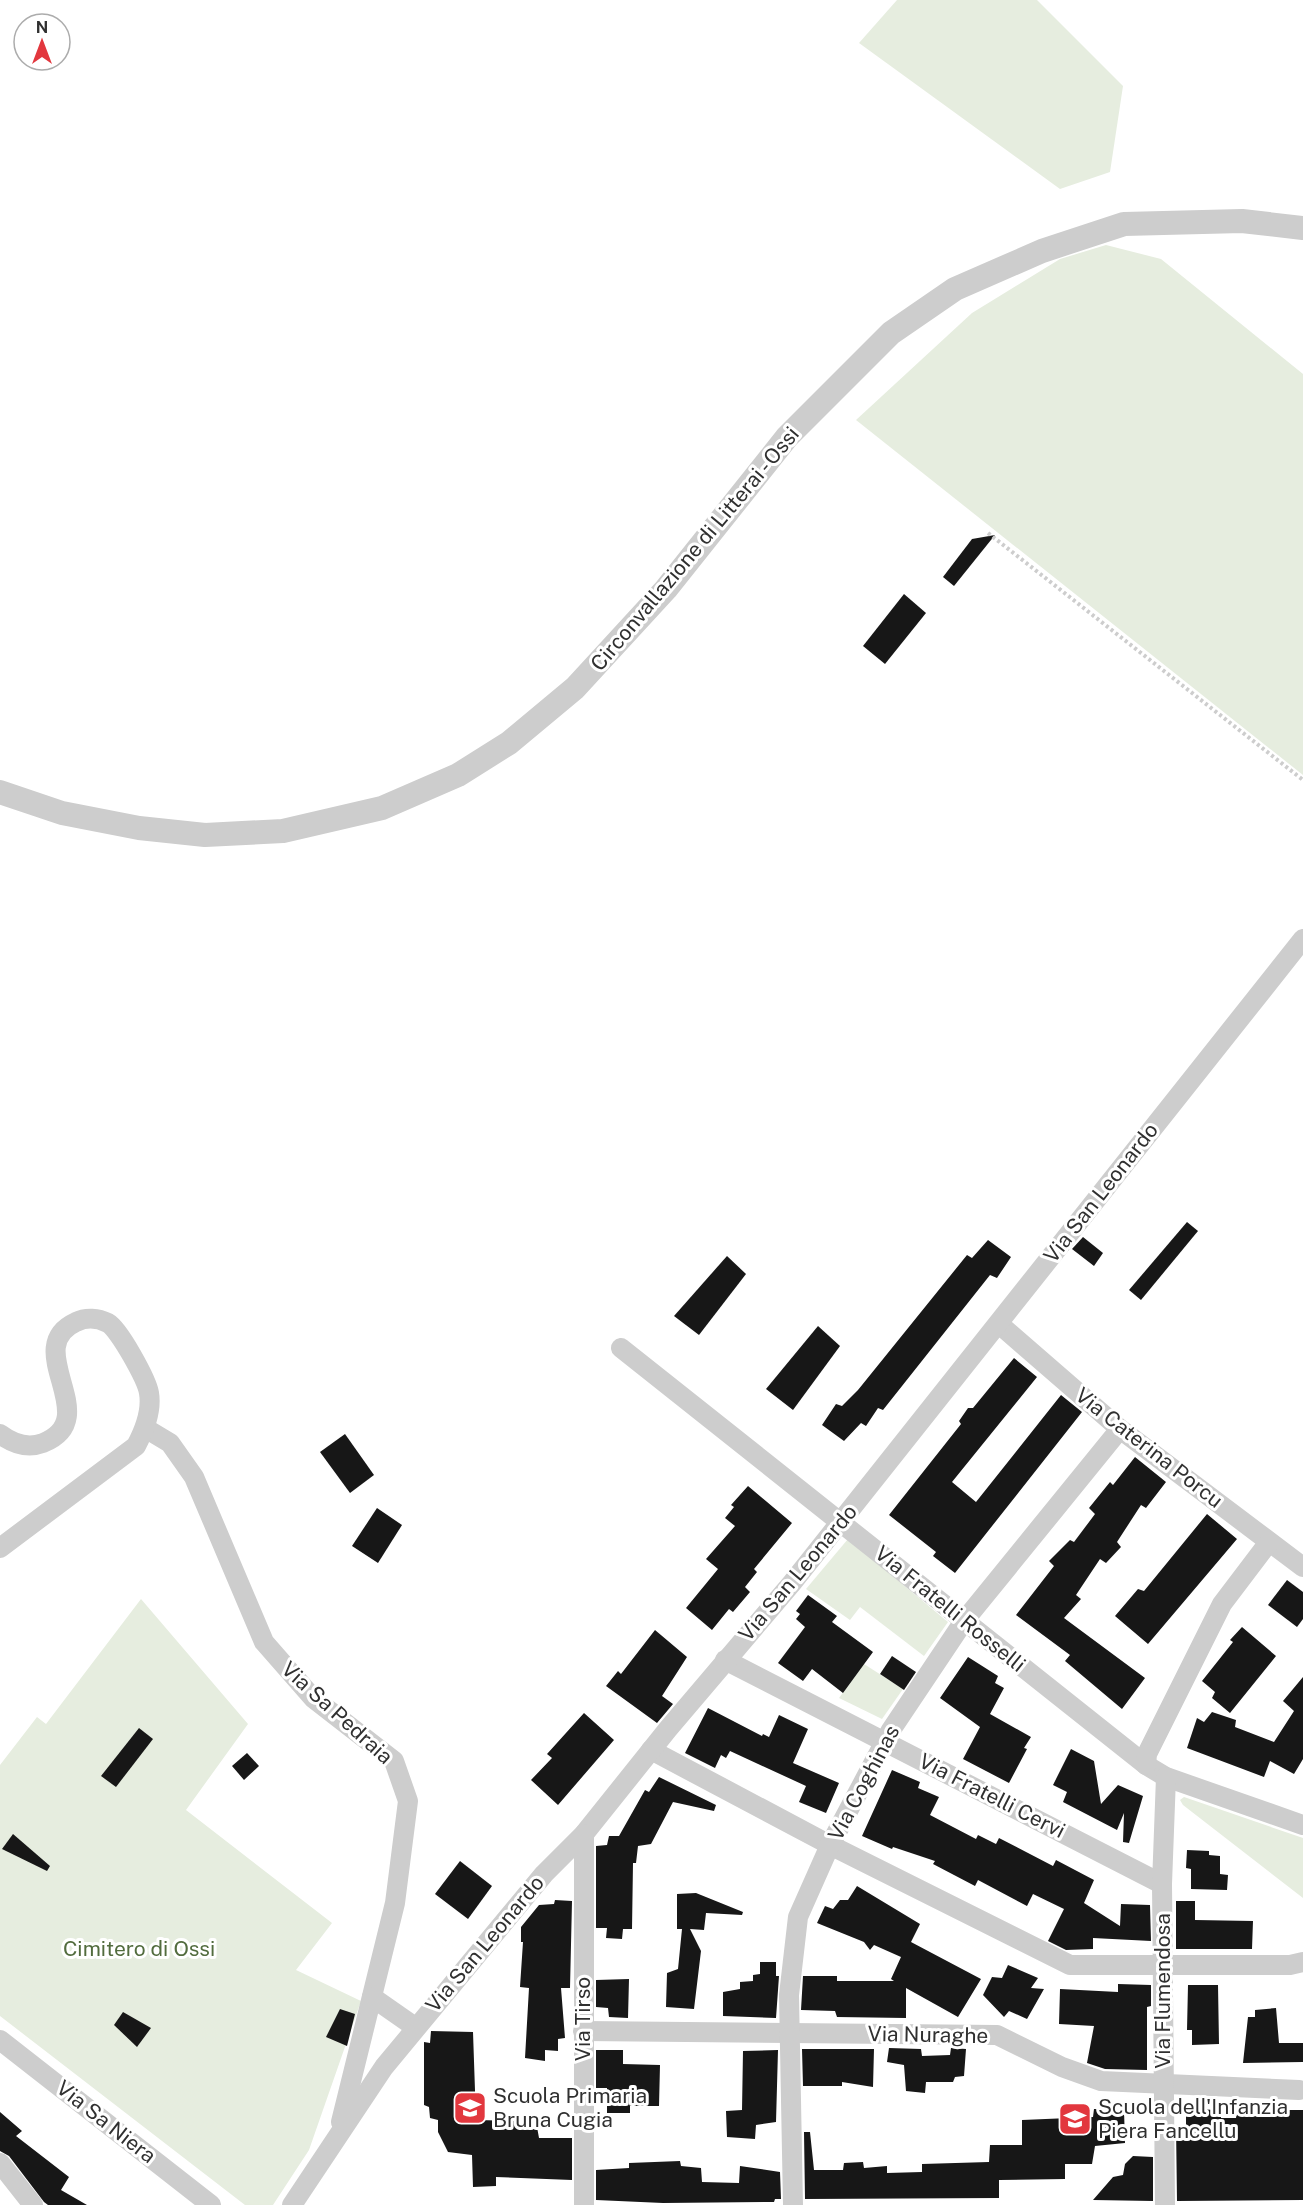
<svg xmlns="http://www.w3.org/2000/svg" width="1303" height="2205" font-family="'Public Sans',sans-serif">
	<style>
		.green { fill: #e6eddf }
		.building { fill: #171717 }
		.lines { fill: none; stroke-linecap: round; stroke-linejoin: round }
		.path { stroke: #cdcdcd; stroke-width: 4; stroke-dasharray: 3 3; stroke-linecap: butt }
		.minor { stroke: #cdcdcd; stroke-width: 20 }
		.tertiary { stroke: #cdcdcd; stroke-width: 24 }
		.labels { text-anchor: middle; stroke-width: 6; stroke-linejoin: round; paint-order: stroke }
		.street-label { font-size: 21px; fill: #303030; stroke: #fff }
		.park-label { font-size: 21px; fill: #526c3e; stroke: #fff }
		.poi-label { font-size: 21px; fill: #303030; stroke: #fff; text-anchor: start }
	</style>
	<rect width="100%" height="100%" fill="#fff"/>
	<!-- green -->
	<g class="green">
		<path d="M897 0H1037L1123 86 1110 172 1060 189 859 43Z"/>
		<path d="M1106 245 1161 259 1303 374V775L856 420 972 313 1060 259Z"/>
		<path d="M848 1539 948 1622 924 1656 860 1607 850 1620 806 1589Z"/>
		<path d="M141 1599 248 1724 186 1810 332 1923 296 1970 361 2001 309 2150 273 2205H245L0 2016V1765L37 1717 46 1724Z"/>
		<path d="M864 1664 903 1689 882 1719 839 1698Z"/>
		<path d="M1184 1797 1303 1838V1898L1183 1805 1180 1800Z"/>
	</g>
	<!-- building -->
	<g class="building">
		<path d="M995 535 954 586 943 577 972 539Z"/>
		<path d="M904 594 926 613 885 664 863 646Z"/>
		<path d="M1187 1222 1198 1231 1141 1300 1129 1290Z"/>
		<path d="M1083 1237 1103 1253 1094 1266 1072 1249Z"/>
		<path d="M988 1240 1011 1257 997 1278 990 1275 883 1410 878 1408 866 1426 861 1423 844 1441 822 1425 836 1404 842 1406 858 1390 967 1255 972 1258Z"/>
		<path d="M727 1256 746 1274 699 1335 674 1316Z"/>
		<path d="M818 1326 840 1346 793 1410 766 1389Z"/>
		<path d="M1014 1358 1037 1377 952 1482 976 1502 1061 1395 1082 1412 955 1573 933 1556 936 1552 889 1515 961 1424 959 1421 968 1408H973Z"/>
		<path d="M345 1434 374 1475 350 1493 320 1452Z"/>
		<path d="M1135 1457 1166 1482 1146 1508 1141 1505 1117 1542 1121 1547 1106 1563 1100 1559 1076 1595 1081 1599 1064 1618 1145 1678 1122 1709 1065 1661 1070 1655 1016 1615 1054 1566 1049 1561 1070 1540 1074 1542 1095 1514 1089 1508 1110 1482 1113 1485Z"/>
		<path d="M748 1486 792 1523 754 1569 757 1572 745 1587 750 1592 733 1612 729 1609 712 1630 686 1608 718 1569 706 1559 735 1526 725 1518 734 1507 731 1505Z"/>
		<path d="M377 1508 402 1525 378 1563 352 1546Z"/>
		<path d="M1207 1514 1237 1539 1148 1644 1115 1616 1138 1589 1144 1591Z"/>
		<path d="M1287 1580 1303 1592V1619L1297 1627 1268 1605Z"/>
		<path d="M808 1595 837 1616 832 1622 873 1652 843 1693 812 1669 803 1681 778 1663 805 1627 796 1619 800 1614 796 1611Z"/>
		<path d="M1242 1627 1276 1656 1230 1713 1212 1698 1215 1692 1202 1681 1233 1642 1230 1640Z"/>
		<path d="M655 1630 687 1657 662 1696 673 1704 657 1723 606 1686 618 1671 621 1674Z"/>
		<path d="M892 1656 916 1672 904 1690 880 1674Z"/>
		<path d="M968 1657 998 1676 995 1683 1004 1688 990 1714 1031 1737 1024 1748 1027 1749 1009 1783 963 1759 980 1727 940 1698Z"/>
		<path d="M1303 1677V1759L1294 1774 1270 1761 1264 1777 1187 1748 1197 1718 1204 1722 1212 1712 1236 1720 1235 1727 1274 1742 1294 1711 1283 1701Z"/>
		<path d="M708 1708 762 1736 763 1734 769 1737 779 1715 808 1729 793 1763 839 1783 826 1813 799 1802 806 1786 730 1751 726 1758 721 1755 715 1768 685 1753Z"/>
		<path d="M584 1713 614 1740 558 1805 531 1780 552 1758 547 1754Z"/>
		<path d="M139 1728 153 1739 116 1787 101 1776Z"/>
		<path d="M1071 1749 1094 1761 1101 1804 1118 1785 1143 1796 1129 1843 1123 1842 1124 1813 1117 1830 1063 1802 1067 1792 1053 1785Z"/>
		<path d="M247 1753 259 1766 244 1780 232 1766Z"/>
		<path d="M892 1770 920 1782 918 1788 939 1797 930 1815 976 1839 978 1835 996 1844 999 1838 1053 1866 1056 1860 1094 1880 1084 1903 1120 1926 1121 1904 1150 1905 1151 1941 1093 1938V1949L1066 1950 1048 1941 1064 1909 1033 1894 1027 1906 978 1880 975 1886 933 1864 935 1861 893 1847 892 1849 862 1836Z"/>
		<path d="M659 1777 716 1805 714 1811 673 1802 651 1844 638 1846 636 1863H633L632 1929H623L622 1939 606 1938 607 1928H596V1846L607 1845 609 1836H619L645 1790 649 1792Z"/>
		<path d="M13 1834 50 1866 47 1871 2 1849Z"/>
		<path d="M1187 1850 1209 1851V1855L1220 1856V1874L1228 1875 1227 1890 1191 1889V1869L1186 1868Z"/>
		<path d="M460 1861 492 1886 468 1919 435 1894Z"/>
		<path d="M857 1886 920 1924 911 1942 981 1979 958 2017 906 1988V2018L837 2017 835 2011 801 2010 803 1976H837V1981H894L891 1979 901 1957 874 1945 870 1950 864 1942 817 1923 825 1906 833 1909 840 1900H848Z"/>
		<path d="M696 1893 743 1912 742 1915 706 1913 704 1930 690 1929 701 1951 694 2009 666 2007 667 1973 678 1969 682 1929H677V1894Z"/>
		<path d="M555 1900 572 1901 570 1988H561L565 2038 558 2039V2051L545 2050V2061L525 2058 529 1988 520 1987 523 1942H521V1927L539 1905 554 1904Z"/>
		<path d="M1176 1901H1195V1920L1253 1921 1252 1949H1176Z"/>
		<path d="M760 1962H776V1976H779L776 2018 723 2016V1992L740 1989V1982L753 1981V1975L760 1974Z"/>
		<path d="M1008 1965 1038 1978 1031 1988 1044 1989 1027 2019 1009 2011 1004 2017 983 1995 992 1977 1002 1978Z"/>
		<path d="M629 1979 628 2018 609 2017 608 2008 596 2007V1980Z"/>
		<path d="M1118 1984 1151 1985V2006L1147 2007V2070L1105 2069 1087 2063 1094 2026 1059 2024 1060 1989 1118 1992Z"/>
		<path d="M1188 1985H1218L1219 2044 1192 2045V2030H1187Z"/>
		<path d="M1276 2008 1279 2043H1303V2062L1243 2063 1248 2017H1255V2010Z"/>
		<path d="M340 2009 355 2014 347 2046 326 2037Z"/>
		<path d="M123 2012 151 2028 137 2047 114 2025Z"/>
		<path d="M431 2031 473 2032 476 2120 523 2121 525 2127H537L539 2138H572V2180L496 2177V2186L473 2187 472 2155 448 2152 438 2132V2120L430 2118 429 2107 424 2105V2042L430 2043Z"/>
		<path d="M889 2048 921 2049 922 2056 950 2055 951 2048 966 2049 964 2076 955 2077 953 2082H926L925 2093 906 2091 904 2065 887 2062Z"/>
		<path d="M802 2049H874L873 2087 842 2082V2086H803Z"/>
		<path d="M596 2050H623V2064L660 2065 659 2106H630V2113H607V2088H596Z"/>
		<path d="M778 2050 776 2122 756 2125 755 2139 727 2137 726 2111 742 2110 743 2051Z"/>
		<path d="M1094 2109 1124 2110 1125 2143 1095 2146 1092 2164H1065V2179L999 2180V2198L805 2199 804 2132H810L814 2170H843L844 2163 863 2162 864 2168 887 2166V2173L922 2172V2164L989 2162 990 2145H1022V2120L1093 2117Z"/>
		<path d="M1186 2109 1221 2110V2118H1236L1237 2110H1303V2200L1177 2201 1176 2125H1186Z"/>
		<path d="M0 2112 22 2131 16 2136 69 2177 61 2190 87 2205H48L44 2202 9 2156 0 2151Z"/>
		<path d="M1133 2156 1153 2157V2201L1093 2200 1113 2177 1123 2175 1125 2164Z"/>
		<path d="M680 2161 681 2166 701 2168 702 2182 739 2183 740 2166 780 2172 781 2199H775L774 2202 663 2203 596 2200V2170L629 2168V2163Z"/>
	</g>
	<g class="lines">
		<!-- path -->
		<path class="path" d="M988 533 1303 780"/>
		<!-- minor -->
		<g class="minor">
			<path d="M999 1324 1120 1429 1303 1567"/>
			<path d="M621 1348 1146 1765 1166 1777 1303 1825"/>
			<path d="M145 1428 170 1443 194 1477 264 1642 313 1698 394 1761 408 1801 395 1903 341 2122"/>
			<path d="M0 1434C12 1443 27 1449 43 1443 106 1418 19 1348 76 1322 86 1317 98 1318 108 1323 119 1329 147 1380 149 1393 152 1411 144 1431 136 1446L0 1548"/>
			<path d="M725 1660 1162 1884"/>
			<path d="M651 1750 830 1845 1070 1965H1290L1303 1962"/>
			<path d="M1146 1765 1147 1754 1222 1604 1269 1542"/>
			<path d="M372 1997 415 2027"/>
			<path d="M583 2031 997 2035 1062 2067 1101 2081 1299 2090"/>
			<path d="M0 2040 211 2205"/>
			<path d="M0 2163 33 2205"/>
			<path d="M292 2205 384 2067 544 1874 584 1834 668 1729 792 1583 1303 939"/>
			<path d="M584 2205V1834"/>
			<path d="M793 2205 789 1995 798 1917 830 1845 891 1730 964 1621 1120 1429"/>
			<path d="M1165 2205 1162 1884 1166 1777"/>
		</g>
		<!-- tertiary -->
		<path class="tertiary" d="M0 792 62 813 139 828 205 835 283 831 382 808 458 775 509 743 575 688 666 589 787 437 891 333 955 289 1042 251 1124 224 1242 221 1303 228"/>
	</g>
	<!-- icons -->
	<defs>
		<symbol id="school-square" viewBox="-11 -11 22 22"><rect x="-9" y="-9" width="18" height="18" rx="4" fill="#e2373e" stroke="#fff"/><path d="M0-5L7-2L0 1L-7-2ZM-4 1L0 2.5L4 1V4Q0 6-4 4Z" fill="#fff"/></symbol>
	</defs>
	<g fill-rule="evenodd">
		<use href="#school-square" x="451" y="2089" width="38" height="38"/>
		<use href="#school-square" x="1056" y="2100" width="38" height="38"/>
	</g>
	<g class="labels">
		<!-- street labels -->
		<g class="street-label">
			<text transform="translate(695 549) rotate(-50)" y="7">Circonvallazione di Litterai - Ossi</text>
			<text transform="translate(1101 1193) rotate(-52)" y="7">Via San Leonardo</text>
			<text transform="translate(1149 1448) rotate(38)" y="7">Via Caterina Porcu</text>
			<text transform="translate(798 1573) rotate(-50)" y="7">Via San Leonardo</text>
			<text transform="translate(950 1609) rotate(39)" y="7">Via Fratelli Rosselli</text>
			<text transform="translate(337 1713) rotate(42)" y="7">Via Sa Pedraia</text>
			<text transform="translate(864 1783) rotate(-62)" y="7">Via Coghinas</text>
			<text transform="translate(992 1796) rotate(27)" y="7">Via Fratelli Cervi</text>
			<text transform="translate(485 1944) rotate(-50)" y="7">Via San Leonardo</text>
			<text transform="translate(1163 1991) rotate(-90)" y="7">Via Flumendosa</text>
			<text transform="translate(583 2019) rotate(-90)" y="7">Via Tirso</text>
			<text transform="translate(928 2035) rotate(1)" y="7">Via Nuraghe</text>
			<text transform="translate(106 2122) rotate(38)" y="7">Via Sa Niera</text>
		</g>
		<!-- park labels -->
		<g class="park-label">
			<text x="139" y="1956">Cimitero di Ossi</text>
		</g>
		<!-- poi labels -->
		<g class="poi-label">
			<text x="493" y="2103">Scuola Primaria<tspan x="493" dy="24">Bruna Cugia</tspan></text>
			<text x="1098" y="2114">Scuola dell'Infanzia<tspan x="1098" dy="24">Piera Fancellu</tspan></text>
		</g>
	</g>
	<!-- north arrow -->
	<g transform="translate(42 42)"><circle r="28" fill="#ffffff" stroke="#acacac" stroke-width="1.5"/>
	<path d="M0-4.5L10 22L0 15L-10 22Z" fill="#e2373e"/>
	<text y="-9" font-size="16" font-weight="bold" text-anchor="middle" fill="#303030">N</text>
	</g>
</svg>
